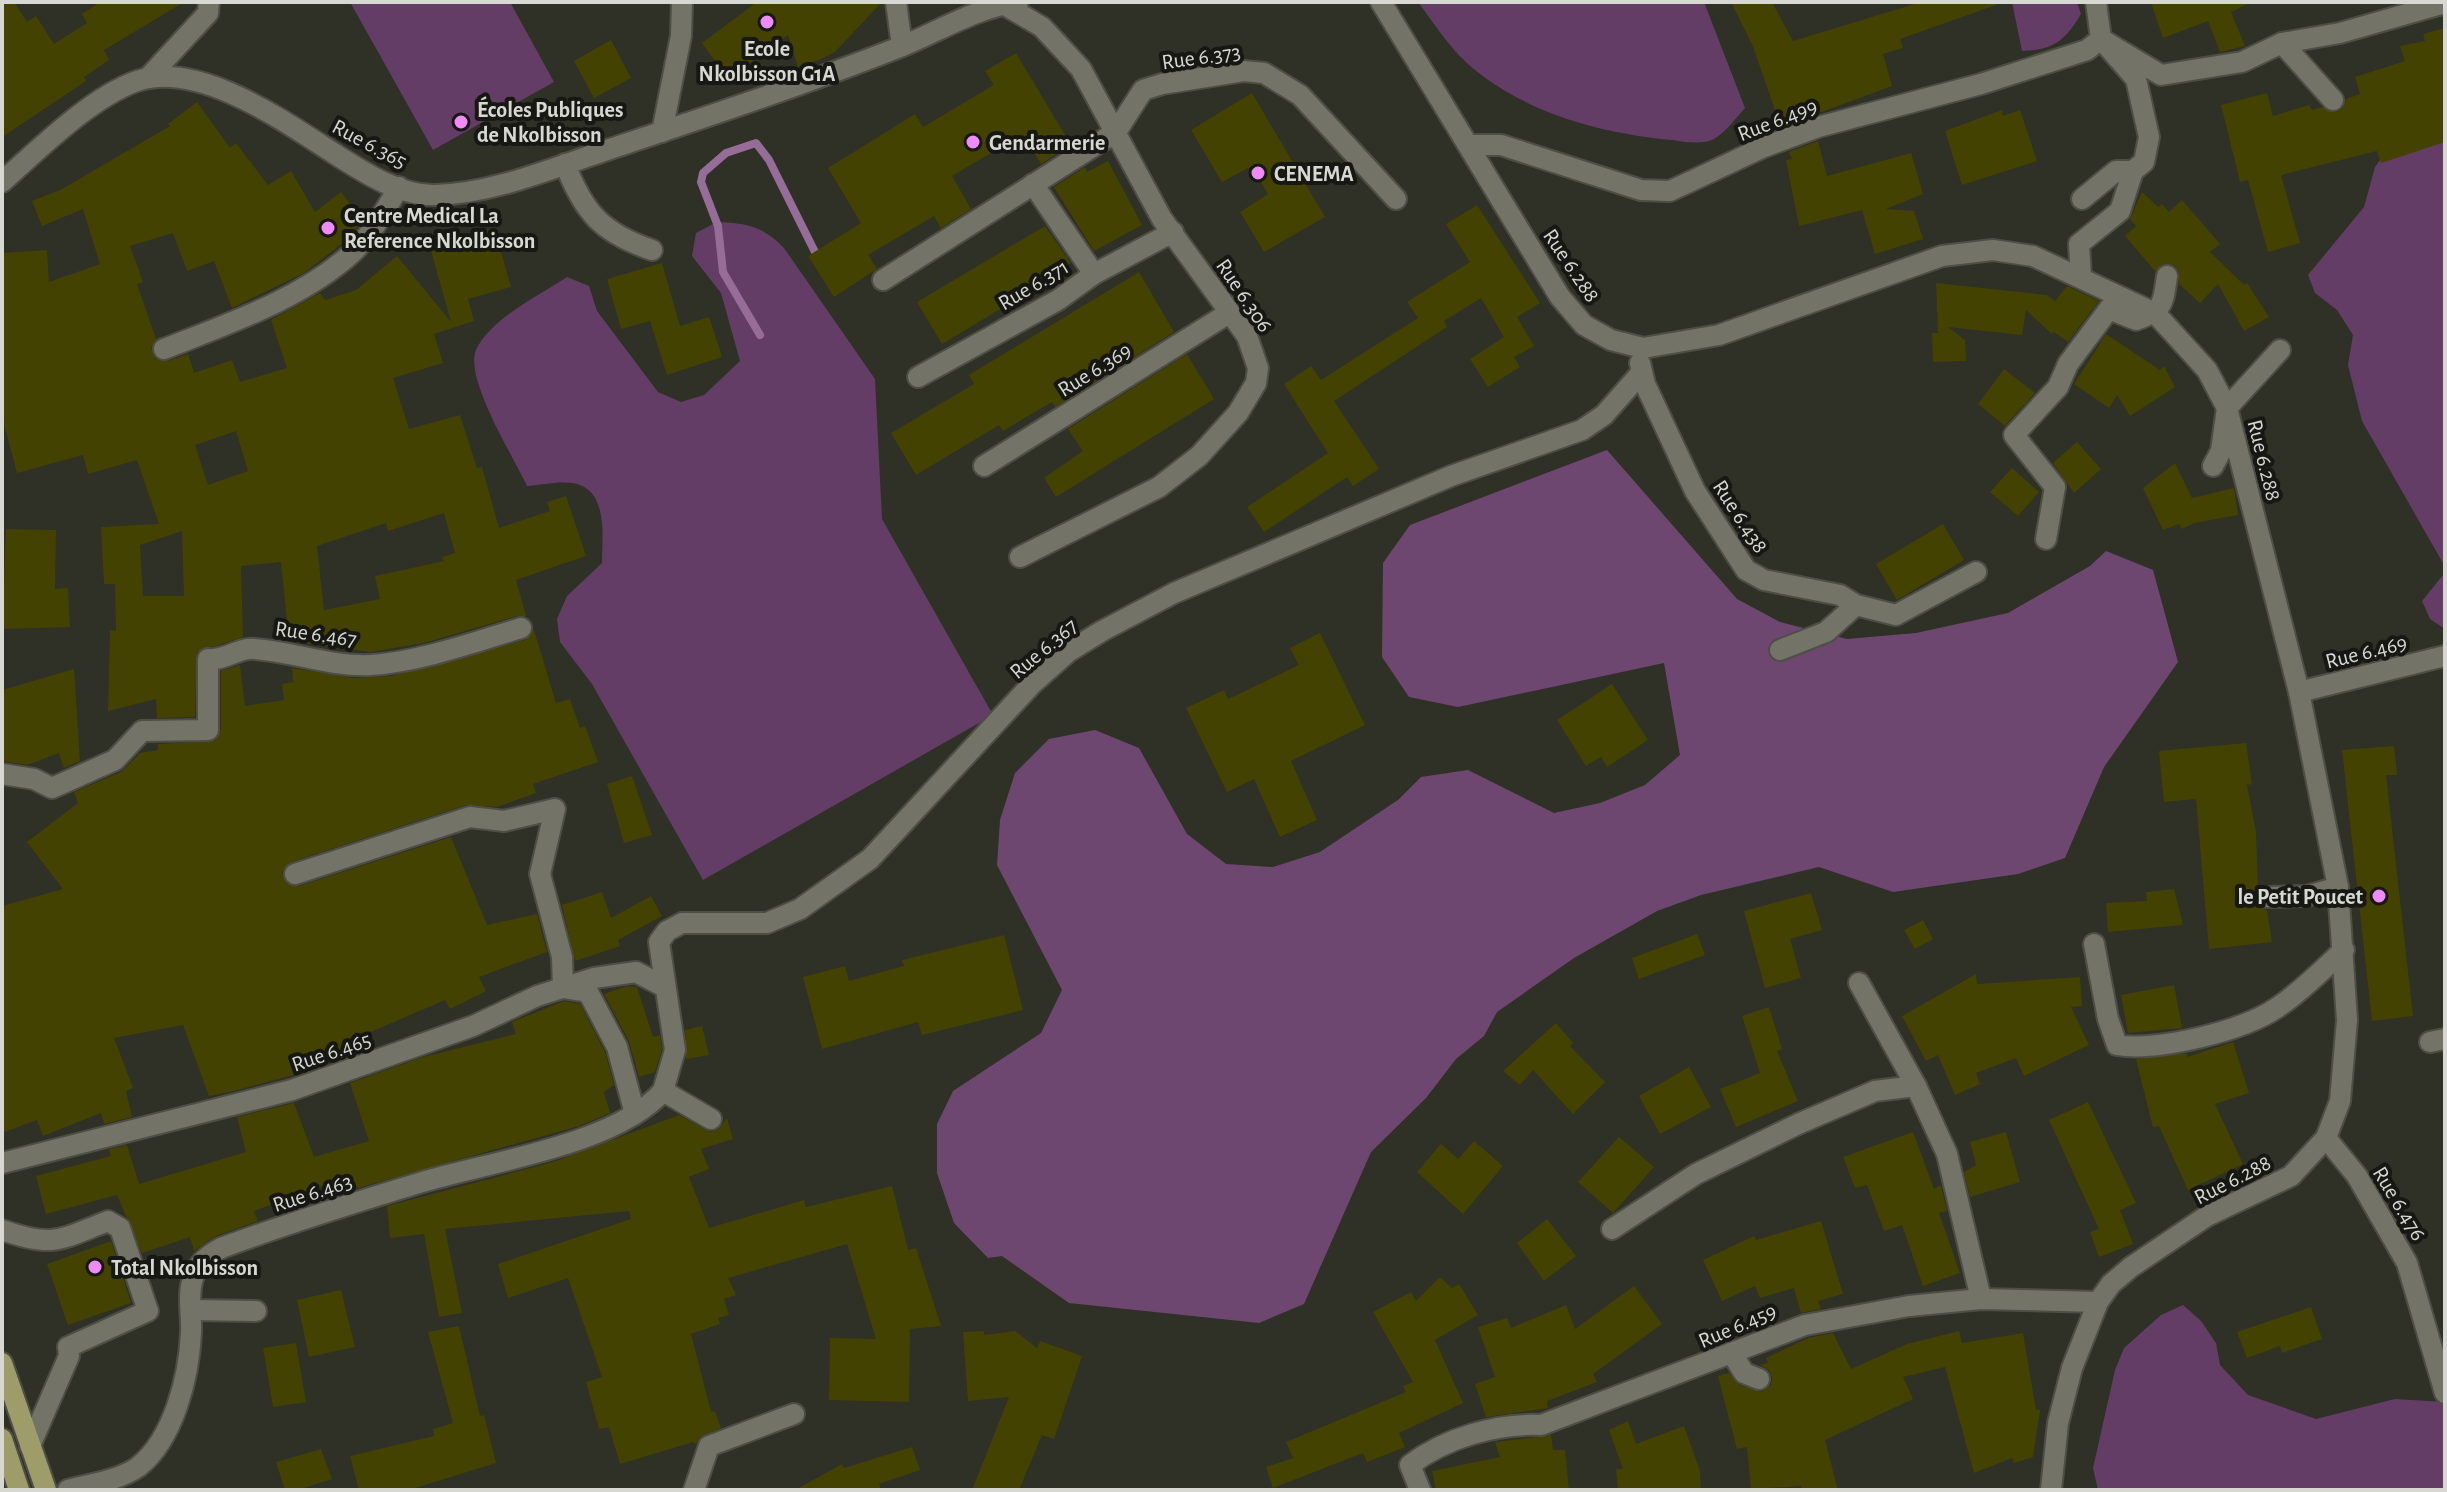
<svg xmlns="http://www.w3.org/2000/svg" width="2447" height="1492" font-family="'Alegreya Sans',sans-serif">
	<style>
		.green { fill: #633d65 }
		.forest { fill: #6e4771 }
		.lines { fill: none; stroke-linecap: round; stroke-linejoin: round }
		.stream { stroke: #966c98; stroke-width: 8 }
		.building { fill: #444200; fill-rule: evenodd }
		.minor-casing { stroke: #4e4e46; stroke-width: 24 }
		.major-casing { stroke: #4e4e46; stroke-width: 24 }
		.minor { stroke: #737368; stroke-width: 20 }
		.major { stroke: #9e9d69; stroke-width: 20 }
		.poi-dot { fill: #ef8bf6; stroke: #171713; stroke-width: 3 }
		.labels { text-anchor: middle; stroke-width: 8; stroke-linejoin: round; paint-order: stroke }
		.poi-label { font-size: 22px; font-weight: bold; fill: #d8d8d2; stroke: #171713; text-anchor: start }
		.street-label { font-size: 22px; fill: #d8d8d2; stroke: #171713 }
	</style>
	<rect width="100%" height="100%" fill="#2f3026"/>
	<!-- green -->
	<g class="green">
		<path d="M350 2H510L554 82 433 150Z"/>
		<path d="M1418 2H1704L1745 108C1736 118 1725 133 1714 139 1703 145 1684 142 1672 140 1600 133 1524 113 1468 64 1449 47 1433 22 1418 2Z"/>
		<path d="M2012 2H2077L2081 14C2065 41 2053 50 2022 51Z"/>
		<path d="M2445 116V629L2430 619 2422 601 2443 575 2444 565 2362 421 2348 365 2353 335 2337 310 2315 293 2308 275 2364 207 2375 167 2386 152Z"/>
		<path d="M717 222C746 223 763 226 784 248L875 379 882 519 993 715 703 880 592 684 560 642 557 619 567 596 602 563C602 536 609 488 572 483 558 481 541 485 527 486 514 458 464 378 476 350 491 318 539 296 567 277L589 286 597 311 658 392 681 402 704 395 740 361 721 293 692 256 696 233Z"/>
		<path d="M2183 1305 2201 1321 2216 1343 2220 1365 2248 1395 2316 1419 2395 1399 2445 1402V1490H2098L2093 1468 2115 1370 2124 1348 2161 1315Z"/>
	</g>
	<!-- forest -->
	<path class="forest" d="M1607 450 1737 599 1780 622 1847 639 1916 633 2008 613 2090 566 2106 551 2153 570 2178 662 2104 767 2065 858 2018 874 1893 892 1819 867 1701 895 1657 911 1574 958 1497 1012 1484 1036 1456 1059 1426 1098 1371 1152 1304 1304 1259 1323 1069 1303 1002 1256 988 1258 954 1223 937 1173V1124L953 1091 1041 1033 1062 990 997 865 1000 820 1015 773 1049 739 1095 730 1139 748 1187 834 1226 864 1273 867 1320 852 1398 800 1421 777 1468 770 1554 813 1600 803 1645 785 1680 755 1664 663 1458 707 1409 697 1382 657 1383 563 1410 525Z"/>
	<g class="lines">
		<!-- stream -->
		<path class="stream" d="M760 335 723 272 718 226 701 182 703 173 726 153 756 143 769 160 819 260"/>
	</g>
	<!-- building -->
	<g class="building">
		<path d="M2 2H14L27 22 36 16 54 44 87 23 82 14 100 2H184L104 50 109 60 84 77 86 81 2 137Z"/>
		<path d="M757 2H882L835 52 819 60 798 67 788 35 728 79 702 43Z"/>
		<path d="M1731 2H1772L1793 41 1921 2H1996V5L1900 39 1903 48 1883 54 1892 86 1781 127 1752 44Z"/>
		<path d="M2151 2H2252L2231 12 2245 46 2220 52 2208 21 2163 38Z"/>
		<path d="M2445 28V142L2381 163 2377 151 2281 175 2300 243 2268 252 2248 180 2240 182 2221 105 2267 93 2273 116 2309 105 2312 110 2322 107 2336 112 2342 109 2346 99 2360 94 2355 77 2405 61 2400 46 2425 41 2423 34Z"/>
		<path d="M611 40 631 78 594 98 574 61Z"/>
		<path d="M1016 53 1071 145 1041 164 1023 134 952 176 971 209 941 228 934 216 868 255 877 269 834 297 808 256 861 223 828 168 915 114 923 127 994 85 985 71Z"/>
		<path d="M1252 93 1325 217 1264 252 1240 212 1268 194 1252 166 1222 182 1191 130Z"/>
		<path d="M197 102 230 148 236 143 268 185 291 171 315 212 341 192 363 221 343 243 304 273 232 308 214 261 187 271 173 233 130 246 143 282 137 284 156 339 151 348 155 359 168 361 188 354 194 373 232 360 240 382 287 368 271 320 320 293 325 300 356 290 397 256 451 322 428 240 450 233 452 240 494 228 511 287 468 299 474 321 434 334 443 363 393 378 409 429 460 415 477 468 482 467 499 528 550 511 547 502 566 496 586 556 516 580 526 616H517L424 643 370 652 289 641 281 562 241 566 243 637 197 652 195 717 157 718 156 699 108 711 110 630 116 631 115 584H104L101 527 159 524 137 460 88 474 83 455 17 473 2 416V253L47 250 49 282 100 264 83 209 42 226 32 201 62 189 170 126 168 124ZM236 431 248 471 208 485 195 445ZM444 513 455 553 442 557 444 561 375 576 380 599 324 610 317 546 386 523 388 531ZM182 531 184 596H143L140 545Z"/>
		<path d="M2002 110 2003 116 2020 110 2037 161 1962 185 1945 131Z"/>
		<path d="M1818 141 1827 176 1911 153 1923 194 1886 209 1914 211 1923 239 1875 254 1862 210 1799 226 1786 160 1792 159 1789 152Z"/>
		<path d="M1108 161 1142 225 1094 251 1054 187 1085 167 1087 172Z"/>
		<path d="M2142 192 2158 207 2162 204 2169 212 2182 200 2220 244 2210 252 2244 285 2247 283 2269 317 2244 331 2218 284 2200 303 2179 284V272L2174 265 2163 264 2155 271 2125 236 2136 226 2130 219Z"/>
		<path d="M1477 205 1540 303 1517 317 1534 346 1514 357 1520 367 1488 387 1470 359 1504 337 1481 298 1444 321 1447 327 1334 401 1379 469 1353 486 1347 477 1264 532 1247 507 1328 453 1284 384 1311 366 1321 380 1418 318 1407 302 1470 262 1446 224Z"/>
		<path d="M1045 226 1071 263 1060 269 1062 272 942 344 917 302Z"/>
		<path d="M662 263 680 326 709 317 722 357 667 375 650 321 621 329 607 279Z"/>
		<path d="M1139 272 1174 332 1055 407 1052 402 1003 431 999 425 916 475 891 433 974 384 969 375Z"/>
		<path d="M1936 283 2047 295 2055 301 2067 286 2099 301 2068 342 2054 332 2052 334 2026 310 2022 335 1948 327 1965 340 1966 361 1933 362 1932 333H1938Z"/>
		<path d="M2106 334 2160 370 2164 366 2175 387 2130 416 2117 395 2109 408 2074 384Z"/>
		<path d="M1187 354 1214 399 1056 497 1044 478 1083 451 1068 429Z"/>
		<path d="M2004 369 2035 393 2005 426 1978 404Z"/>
		<path d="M2077 442 2101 469 2074 493 2053 463Z"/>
		<path d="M2175 463 2192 498 2234 488 2238 515 2194 523 2182 529 2179 524 2163 530 2143 488Z"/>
		<path d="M2012 468 2039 492 2018 516 1990 492Z"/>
		<path d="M1943 524 1964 560 1897 600 1876 564Z"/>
		<path d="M6 529 56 530 55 589 68 588 70 627 2 629Z"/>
		<path d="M534 630 556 703 570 699 580 728 585 726 598 762 533 784 536 793 497 807 466 805 291 862 282 872 287 884 299 886 451 837 487 925 537 914 547 952 479 977 486 991 450 1009 445 1000 366 1034 372 1048 343 1058 340 1052 305 1072 230 1092 209 1096 183 1025 114 1038 133 1088 126 1091 132 1117 104 1124 101 1113 43 1136 37 1120 2 1133V906L63 889 27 842 78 803 74 792 121 772 140 753 158 750V744L215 741 221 730V671L240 665 245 706 284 700 282 684 293 682 292 668 355 678 391 676 525 640Z"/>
		<path d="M1320 633 1365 725 1291 761 1317 820 1280 837 1254 779 1227 792 1186 708 1224 690 1228 699 1299 665 1290 648Z"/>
		<path d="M74 669 80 761 64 768 59 753 27 765 2 761V690Z"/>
		<path d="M1612 684 1648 740 1607 767 1601 757 1586 766 1557 720Z"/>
		<path d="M2246 743 2252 784 2247 785 2256 832 2258 887 2253 898 2259 908 2267 910 2272 942 2209 949 2196 799 2164 802 2159 751Z"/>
		<path d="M2394 746 2397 775H2386L2413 1016 2372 1021 2342 750Z"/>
		<path d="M632 776 652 835 624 843 607 784Z"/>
		<path d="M2174 889 2183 925 2108 932 2106 903 2147 901 2146 892Z"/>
		<path d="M602 892 611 918 651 896 662 916 618 940 620 946 575 961 562 905Z"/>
		<path d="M1811 893 1822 930 1790 939 1801 978 1765 988 1744 911Z"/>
		<path d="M1923 920 1933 939 1915 949 1904 930Z"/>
		<path d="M1697 934 1705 955 1639 979 1632 958Z"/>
		<path d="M1004 935 1023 1010 922 1035 918 1022 822 1049 803 977 845 966 849 981 904 966 902 960Z"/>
		<path d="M1976 974 1977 984 2080 977 2082 1006 2071 1007 2089 1045 2024 1076 2016 1058 1976 1073 1980 1084 1955 1095 1938 1055 1926 1061 1902 1016Z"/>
		<path d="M2174 985 2182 1028 2128 1033 2121 995Z"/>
		<path d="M627 986 637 987 653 1037 660 1035 662 1049 655 1072 639 1077 629 1041 604 994Z"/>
		<path d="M564 1001 580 1004 605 1052 614 1085 604 1092 610 1113 579 1126 333 1195 329 1183 254 1211 258 1221 216 1236 194 1251 190 1237 142 1253 117 1195 46 1214 36 1176 111 1156 109 1149 127 1145 139 1184 246 1152 237 1117 294 1103 314 1157 369 1141 350 1083 423 1057 516 1034 512 1022Z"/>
		<path d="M1769 1007 1782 1049 1777 1051 1798 1101 1736 1127 1720 1089 1760 1073 1742 1016Z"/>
		<path d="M1556 1023 1573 1043 1570 1046 1605 1082 1573 1114 1533 1070 1520 1085 1503 1071Z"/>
		<path d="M702 1026 709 1055 686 1059 685 1030Z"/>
		<path d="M2233 1042 2249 1093 2215 1104 2243 1164 2188 1190 2159 1126 2153 1127 2136 1059 2187 1053V1057Z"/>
		<path d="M1689 1067 1711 1107 1660 1134 1639 1096Z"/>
		<path d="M2088 1102 2136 1203 2120 1210 2133 1244 2099 1257 2090 1232 2099 1229 2049 1120Z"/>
		<path d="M679 1115 710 1132 718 1130 727 1118 733 1139 701 1149 709 1169 689 1177 709 1228 804 1200 806 1207 892 1186 908 1250 916 1248 941 1326 910 1329 909 1402 829 1400 830 1338 876 1339 847 1244 728 1278 736 1295 724 1299 729 1315 718 1318 720 1324 691 1334 711 1412 715 1411 721 1428 700 1437 696 1444 693 1442 620 1464 609 1427 599 1429 586 1382 602 1377 568 1278 508 1298 498 1264 631 1219 629 1211 445 1229 462 1313 439 1317 424 1234 390 1238 387 1206 553 1162Z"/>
		<path d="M1913 1132 1934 1189 1941 1185 1947 1211 1939 1213 1960 1273 1923 1286 1902 1225 1884 1231 1867 1185 1855 1188 1843 1157Z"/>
		<path d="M2006 1132 2020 1182 1970 1197 1964 1172 1976 1165 1970 1142Z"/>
		<path d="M1619 1137 1654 1167 1613 1213 1578 1182Z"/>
		<path d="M1474 1141 1503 1166 1463 1214 1417 1172 1441 1144 1458 1159Z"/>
		<path d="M1547 1219 1576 1256 1544 1281 1517 1243Z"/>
		<path d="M1821 1221 1843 1294 1818 1301 1821 1309 1801 1313 1794 1288 1760 1298 1755 1286 1722 1301 1703 1260 1754 1236 1756 1240Z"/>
		<path d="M111 1241 131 1303 68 1325 47 1264Z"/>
		<path d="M1440 1277 1452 1288 1459 1284 1478 1315 1435 1340 1463 1403 1399 1433 1405 1447 1367 1462 1363 1453 1273 1488 1266 1467 1293 1458 1286 1442 1406 1392 1403 1386 1413 1382 1373 1312 1411 1292 1416 1301Z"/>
		<path d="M1634 1286 1662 1324 1593 1374 1597 1382 1547 1401 1548 1408 1486 1417 1475 1384 1495 1377 1478 1327 1507 1318 1511 1328 1566 1305 1575 1329Z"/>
		<path d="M341 1290 355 1347 309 1357 297 1300Z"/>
		<path d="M2311 1307 2322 1339 2282 1353 2280 1346 2247 1358 2237 1332Z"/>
		<path d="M459 1326 480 1416 484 1415 496 1463 409 1490H359L350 1456 434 1436 433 1429 453 1423 428 1332Z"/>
		<path d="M984 1331V1335L1015 1331 1037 1348 1040 1341 1082 1356 1054 1439 1042 1435 1019 1490H972L1009 1397 968 1401 963 1332Z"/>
		<path d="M1959 1331 1962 1343 2023 1333 2036 1410H2040L2033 1457 2014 1463 2012 1458 1974 1473 1945 1367 1903 1377 1913 1399 1825 1440 1838 1490H1802L1801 1486 1751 1489 1747 1447 1737 1449 1718 1376 1729 1373 1739 1385 1762 1392 1771 1385 1772 1378 1769 1370 1760 1365 1768 1363 1766 1358 1808 1338 1833 1333 1851 1369 1907 1344Z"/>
		<path d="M296 1343 306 1402 273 1407 263 1348Z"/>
		<path d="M1628 1421 1636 1444 1684 1426 1700 1471 1701 1490H1618L1616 1469H1623L1609 1430Z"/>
		<path d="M1551 1435 1553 1450H1565L1569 1490H1436L1432 1471 1500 1457 1495 1442Z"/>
		<path d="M912 1447 920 1470 879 1484 881 1490H795L842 1464 844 1468Z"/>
		<path d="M321 1449 332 1479 298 1490H285L276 1462Z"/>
	</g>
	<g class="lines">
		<defs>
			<g id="minor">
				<path d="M896 2 902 46"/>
				<path d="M1381 2 1560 297 1584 325 1611 340 1643 348 1719 335 1942 256 1993 250 2033 256 2155 313 2207 370 2227 408 2299 692 2338 887 2347 1020 2340 1101 2326 1138 2291 1176 2207 1216 2131 1267 2111 1284 2098 1302 2072 1368 2058 1423 2051 1490"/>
				<path d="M1003 4 1042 27 1081 69 1162 219 1247 336 1258 368 1256 383 1238 413 1199 456 1159 487 1020 557"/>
				<path d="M2282 43 2333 100"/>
				<path d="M148 78 208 13 209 2"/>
				<path d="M662 132 681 36 682 2"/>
				<path d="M1470 145H1501L1641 190 1670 191 1764 147 1818 127 1981 84 2087 50 2101 39 2161 75 2242 62 2282 43 2340 33 2445 3"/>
				<path d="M565 164C584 213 602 233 652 250"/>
				<path d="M2 182C38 150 91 97 137 81 199 60 285 122 335 154 363 172 400 196 435 195 491 194 550 169 604 151 703 118 803 85 900 47 940 31 975 8 1018 2"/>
				<path d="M1033 184 1094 274"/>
				<path d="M2082 199 2116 171H2133"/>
				<path d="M2081 277 2079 244 2120 211 2133 171 2144 162 2149 137 2136 79 2101 39 2096 2"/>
				<path d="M883 280 1116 132 1143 90 1162 84 1244 71 1264 73 1300 95 1396 199"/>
				<path d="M164 349C227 324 302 299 352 253 372 234 385 210 399 187"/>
				<path d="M1640 363 1645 384 1695 491 1746 570 1764 580 1840 595 1856 605 1896 615 1976 572"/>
				<path d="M918 377 1058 300 1094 274 1173 232"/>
				<path d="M984 466 1229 313"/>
				<path d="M2213 466 2221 451 2227 408 2280 350"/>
				<path d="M2046 539 2055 487 2014 435 2058 387 2068 364 2109 309 2136 320C2164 310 2163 304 2167 276"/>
				<path d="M1780 650 1826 632 1856 605"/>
				<path d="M2299 692 2445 656"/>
				<path d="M2 774 34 779 52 788 115 760 142 731 208 730V659C225 661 239 647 255 649 294 652 331 667 371 665 419 662 475 642 521 628"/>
				<path d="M295 874 470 817 504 821 555 809 540 874 562 957 563 988 588 992 617 1047 635 1114"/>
				<path d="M2266 897 2307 896 2338 887"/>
				<path d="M2094 944 2108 1019 2117 1045C2156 1052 2244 1031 2278 1007 2302 991 2323 969 2344 950"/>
				<path d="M1859 983 1916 1086 1947 1154 1981 1299"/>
				<path d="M2430 1042 2445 1039"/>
				<path d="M663 1091 675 1050 659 942 667 931 682 923H767L800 909 870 859 1032 684 1068 652 1102 631 1174 593 1451 476 1582 430 1604 415 1641 373"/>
				<path d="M2326 1138 2357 1176 2407 1263 2445 1393"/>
				<path d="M2 1163 292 1090 473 1026 537 996 594 978 636 972 665 987"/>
				<path d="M1612 1229 1696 1174 1798 1124 1875 1091 1916 1086"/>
				<path d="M2 1230C54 1248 59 1240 108 1221L120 1228 148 1311 68 1347 69 1356 30 1446"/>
				<path d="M191 1310 256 1311"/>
				<path d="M1733 1355 1744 1373 1759 1379"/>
				<path d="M68 1490C90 1484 120 1480 138 1467 174 1439 189 1376 191 1333 192 1315 187 1296 193 1278 198 1263 207 1256 221 1248 286 1224 353 1203 419 1183 487 1162 616 1145 663 1091L711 1119"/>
				<path d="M694 1490 709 1446 794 1414"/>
				<path d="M1420 1490 1410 1465C1445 1438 1497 1423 1541 1425L1805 1325 1909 1306 1981 1299 2098 1302"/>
			</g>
			<g id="major">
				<path d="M2 1363 46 1490"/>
				<path d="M2 1439 19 1490"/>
			</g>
		</defs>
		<!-- minor casing -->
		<use href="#minor" class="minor-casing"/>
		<!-- major casing -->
		<use href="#major" class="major-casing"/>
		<!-- minor -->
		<use href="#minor" class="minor"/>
		<!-- major -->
		<use href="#major" class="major"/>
	</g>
	<!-- markers -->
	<g class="poi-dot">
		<circle cx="767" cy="22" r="8"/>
		<circle cx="461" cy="122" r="8"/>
		<circle cx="973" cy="142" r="8"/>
		<circle cx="1258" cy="173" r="8"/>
		<circle cx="328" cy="228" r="8"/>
		<circle cx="2379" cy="896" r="8"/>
		<circle cx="95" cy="1267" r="8"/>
	</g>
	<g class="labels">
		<!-- poi labels -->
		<g class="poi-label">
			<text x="767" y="56" text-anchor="middle">Ecole<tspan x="767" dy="25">Nkolbisson G1A</tspan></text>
			<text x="477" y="117">Écoles Publiques<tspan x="477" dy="25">de Nkolbisson</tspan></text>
			<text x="989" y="150">Gendarmerie</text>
			<text x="1274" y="181">CENEMA</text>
			<text x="344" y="223">Centre Medical La<tspan x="344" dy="25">Reference Nkolbisson</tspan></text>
			<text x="2363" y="904" text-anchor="end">le Petit Poucet</text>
			<text x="111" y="1275">Total Nkolbisson</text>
		</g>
		<!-- street labels -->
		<g class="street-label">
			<text transform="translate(1201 56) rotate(-8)" y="8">Rue 6.373</text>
			<text transform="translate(1777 119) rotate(-21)" y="8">Rue 6.499</text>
			<text transform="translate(370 143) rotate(28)" y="8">Rue 6.365</text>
			<text transform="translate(1572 265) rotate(56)" y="8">Rue 6.288</text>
			<text transform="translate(1033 284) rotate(-31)" y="8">Rue 6.371</text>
			<text transform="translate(1245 295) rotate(56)" y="8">Rue 6.306</text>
			<text transform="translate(1094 369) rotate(-32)" y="8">Rue 6.369</text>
			<text transform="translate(2265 460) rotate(76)" y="8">Rue 6.288</text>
			<text transform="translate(1741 516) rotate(57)" y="8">Rue 6.438</text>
			<text transform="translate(316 633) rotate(8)" y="8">Rue 6.467</text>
			<text transform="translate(1043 648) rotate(-40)" y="8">Rue 6.367</text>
			<text transform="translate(2366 651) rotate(-14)" y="8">Rue 6.469</text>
			<text transform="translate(331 1051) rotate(-19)" y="8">Rue 6.465</text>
			<text transform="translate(2232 1179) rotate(-27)" y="8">Rue 6.288</text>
			<text transform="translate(312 1192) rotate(-18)" y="8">Rue 6.463</text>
			<text transform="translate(2400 1203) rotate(59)" y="8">Rue 6.476</text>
			<text transform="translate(1737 1325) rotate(-23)" y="8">Rue 6.459</text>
		</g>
	</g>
	<!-- border -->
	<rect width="2447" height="1492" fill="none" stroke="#d8d8d2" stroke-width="8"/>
</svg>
